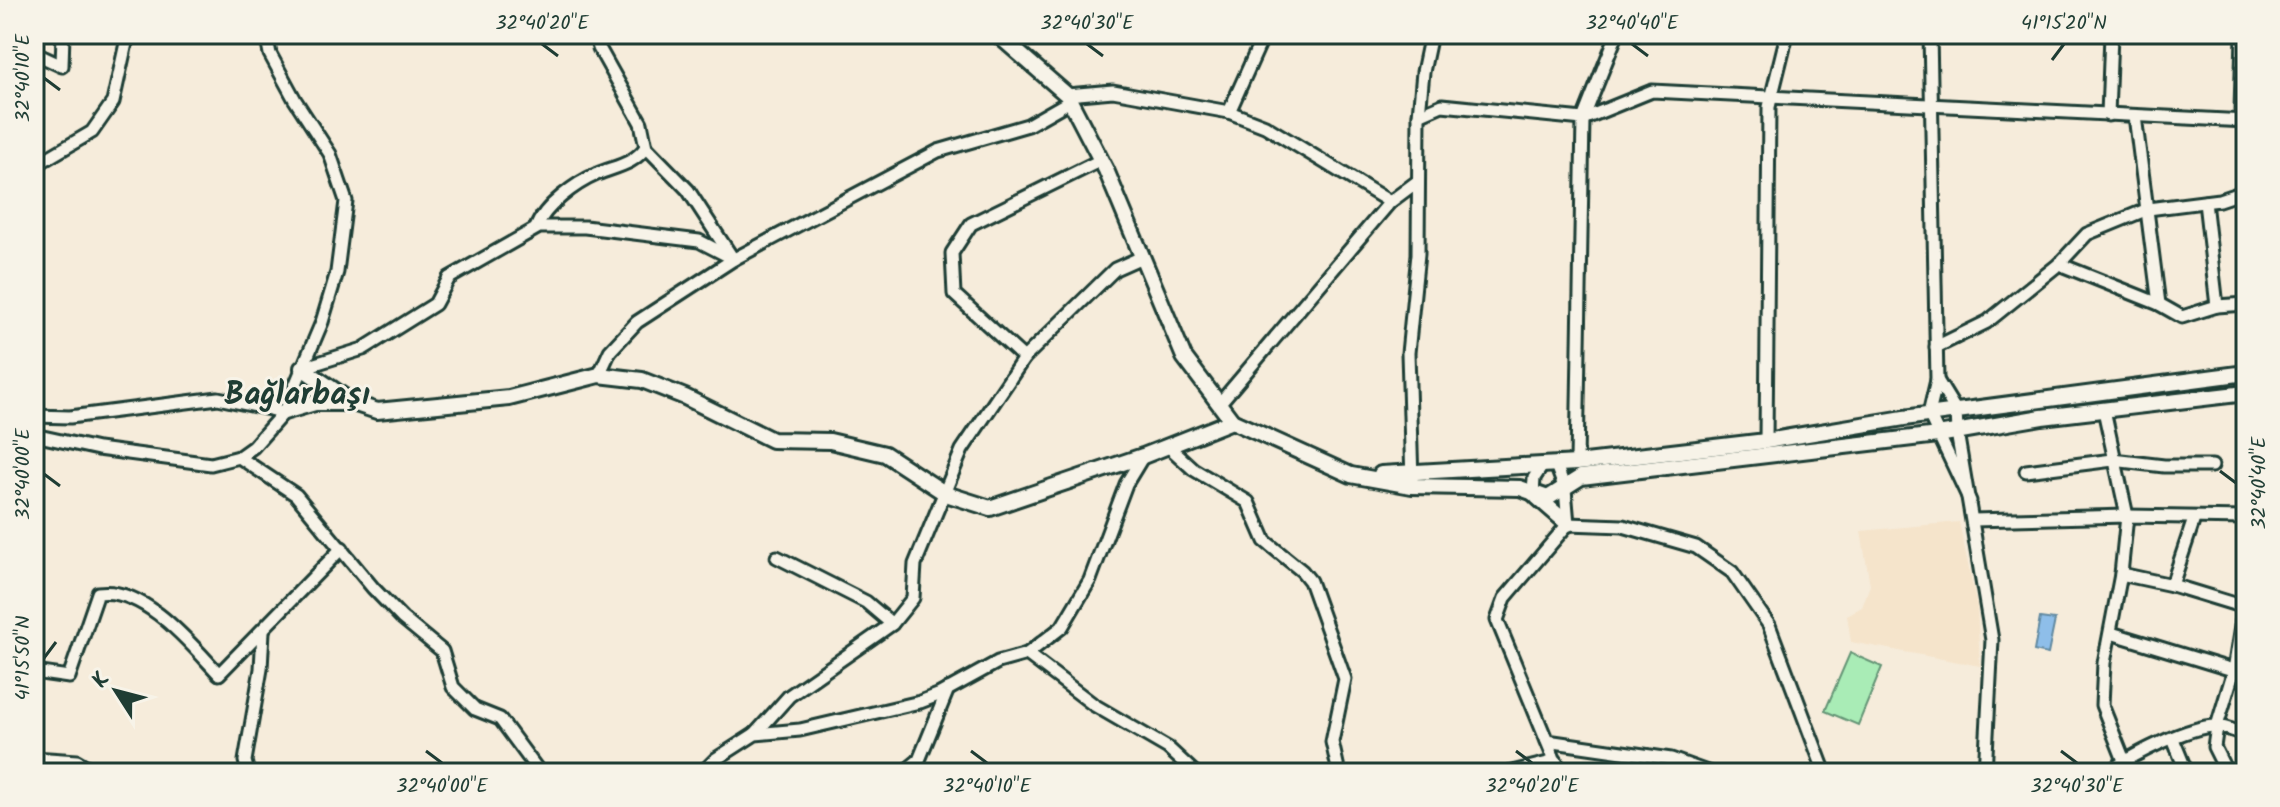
<svg xmlns="http://www.w3.org/2000/svg" width="2280" height="807" font-family="Kalam,sans-serif">
	<style>
		.built { fill: #f5e4cb }
		.green { fill: #a9ecb6; stroke: #649475; stroke-width: 2 }
		.water { fill: #8ebee9; stroke: #628aa1; stroke-width: 2 }
		.lines { fill: none; stroke-linecap: round; stroke-linejoin: round }
		.minor-casing { stroke: #1f3d34; stroke-width: 17 }
		.tertiary-casing { stroke: #1f3d34; stroke-width: 20 }
		.minor { stroke: #f7f3e8; stroke-width: 11 }
		.tertiary { stroke: #f7f3e8; stroke-width: 14 }
		.ticks { fill: none; stroke: #1f3d34; stroke-width: 3 }
		.labels { text-anchor: middle; stroke-width: 6; stroke-linejoin: round; paint-order: stroke }
		.district-label { font-size: 32px; font-weight: bold; fill: #1f3d34; stroke: #f7f3e8 }
		.neatline { fill: none; stroke: #1f3d34; stroke-width: 3 }
		.ticks-label { font-size: 20px; text-anchor: middle; fill: #1f3d34 }
	</style>
	<rect width="100%" height="100%" fill="#f6ecdb"/>
	<filter id="ink" filterUnits="userSpaceOnUse"><feTurbulence type="fractalNoise" baseFrequency=".0125" numOctaves="2"/><feDisplacementMap in="SourceGraphic" scale="16" xChannelSelector="R" yChannelSelector="G"/><feConvolveMatrix kernelMatrix="1 2 1 2 8 2 1 2 1" color-interpolation-filters="sRGB"/></filter>
	<g filter="url(#ink)">
		<!-- built -->
		<path class="built" d="M1959 522 1977 607 1980 666 1851 642 1847 615 1862 607 1870 585 1861 531Z"/>
		<!-- green -->
		<path class="green" d="M1850 653 1882 667 1858 725 1825 711Z"/>
		<!-- water -->
		<path class="water" d="M2040 618 2055 620 2048 654 2034 651Z"/>
		<g class="lines">
			<defs>
				<g id="minor">
					<path d="M595 34 599 48 641 123 646 147 688 190 733 259"/>
					<path d="M1930 34 1937 380 1929 414 1970 501"/>
					<path d="M2243 34 2241 110 2245 125"/>
					<path d="M34 53 62 66 63 34"/>
					<path d="M1067 95 1113 91 1229 112 1265 126 1390 202"/>
					<path d="M1229 112 1264 34"/>
					<path d="M1419 115 1442 105 1583 119 1652 91 2246 121"/>
					<path d="M2108 115 2111 34"/>
					<path d="M2135 116 2159 304"/>
					<path d="M34 166 92 132 113 102 128 34"/>
					<path d="M2205 202 2217 306"/>
					<path d="M536 228C544 206 576 183 597 174 616 166 633 165 646 147"/>
					<path d="M2059 264 2159 304 2182 317 2217 306 2246 304"/>
					<path d="M1936 347 1987 322 2059 264 2087 234 2148 209 2219 200 2246 191"/>
					<path d="M1024 358 954 294 952 253 971 224 1101 160"/>
					<path d="M302 368 363 349 435 304 449 278 539 227H585L699 241 734 259"/>
					<path d="M599 375 610 351 637 322 734 259 938 151 1028 125 1070 101"/>
					<path d="M1937 380 1956 411 1957 432 1992 640 1985 773"/>
					<path d="M1219 404 1390 202 1418 181"/>
					<path d="M2104 410 2127 516 2121 574 2104 663 2102 705 2129 773"/>
					<path d="M34 416 70 417 218 398 284 412"/>
					<path d="M34 435 98 449 211 464 239 457 253 447 284 412 322 322 337 272 346 201 330 154 295 100 270 54 266 34"/>
					<path d="M1766 441 1769 107 1787 34"/>
					<path d="M1168 446 1193 469 1248 502 1265 541 1302 571 1310 581 1345 679 1332 742 1339 773"/>
					<path d="M239 457 296 495 373 588 402 618 442 651 453 687 475 709 500 719 540 773"/>
					<path d="M1577 463 1583 119 1617 34"/>
					<path d="M1556 465 1565 489 1568 524 1505 598 1497 620 1560 773"/>
					<path d="M2026 471 2113 460 2164 466H2212"/>
					<path d="M1412 480 1408 353 1418 254 1419 115 1423 72 1431 34"/>
					<path d="M1533 495 1534 478 1542 466"/>
					<path d="M2194 519 2172 585 2244 607"/>
					<path d="M1973 520 2127 516 2246 518"/>
					<path d="M1568 524 1623 526 1696 547 1732 572 1769 625 1825 773"/>
					<path d="M777 557 866 602 892 624"/>
					<path d="M2121 574 2172 585"/>
					<path d="M2111 633 2246 674"/>
					<path d="M1027 654 1094 705 1168 748 1195 773"/>
					<path d="M34 672 69 677 98 593C144 586 190 643 219 674L342 548"/>
					<path d="M755 734 789 696 892 624 913 598 915 564 962 450 1024 358 1115 269 1142 257"/>
					<path d="M2173 739 2187 773"/>
					<path d="M1547 741 1671 759 1710 773"/>
					<path d="M34 758 77 761 97 773"/>
					<path d="M248 773 245 761 261 669 263 631"/>
					<path d="M702 773 716 759 755 734 800 730 920 702 938 695 998 662 1027 654 1062 627 1090 580 1126 484 1143 456"/>
					<path d="M903 773 919 760 948 689"/>
					<path d="M1508 773 1556 761"/>
					<path d="M2108 773C2129 756 2189 726 2216 726 2226 727 2237 732 2246 735"/>
					<path d="M2227 773 2214 747 2217 726 2234 670 2246 595"/>
				</g>
				<g id="tertiary">
					<path d="M997 34 1067 95 1106 170 1184 357 1232 421 1351 475 1412 486 1520 488 1548 498 1581 477 1938 435 2042 417 2246 393"/>
					<path d="M302 368 353 403 377 411 509 398 599 375 642 380 685 397 772 440 830 441 885 454 946 494 990 508 1143 456 1232 421"/>
					<path d="M284 412 315 403H353"/>
					<path d="M1381 474 1577 463 1766 441 1904 418 2246 373"/>
					<path d="M1537 497 1568 524"/>
				</g>
			</defs>
			<!-- minor casing -->
			<use href="#minor" class="minor-casing"/>
			<!-- tertiary casing -->
			<use href="#tertiary" class="tertiary-casing"/>
			<!-- minor -->
			<use href="#minor" class="minor"/>
			<!-- tertiary -->
			<use href="#tertiary" class="tertiary"/>
		</g>
	</g>
	<!-- ticks -->
	<path class="ticks" d="M542 44 558 56M1087 44 1103 56M1632 44 1648 56M2052 60 2064 44M44 78 60 90M2220 471 2236 483M44 474 60 486M44 658 56 642M426 751 442 763M971 751 987 763M1516 751 1532 763M2061 751 2077 763"/>
	<g class="labels">
		<!-- district labels -->
		<g class="district-label">
			<text x="297" y="404">Bağlarbaşı</text>
		</g>
	</g>
	<!-- margin -->
	<rect width="2280" height="807" fill="none" stroke="#f7f3e8" stroke-width="88"/>
	<!-- north arrow -->
	<g transform="translate(116 691) rotate(306)" stroke="#f7f3e8" stroke-width="6" paint-order="stroke">
	<path d="M0-6L14 30L0 20L-14 30Z" fill="#1f3d34"/>
	<text y="-12" font-size="22" font-weight="bold" text-anchor="middle" fill="#1f3d34">K</text>
	</g>
	<rect x="44" y="44" width="2192" height="719" class="neatline"/>
	<g class="ticks-label">
		<text x="542" y="29">32°40'20"E</text>
		<text x="1087" y="29">32°40'30"E</text>
		<text x="1632" y="29">32°40'40"E</text>
		<text x="2064" y="29">41°15'20"N</text>
		<text transform="translate(22 78) rotate(-90)" y="7">32°40'10"E</text>
		<text transform="translate(22 474) rotate(-90)" y="7">32°40'00"E</text>
		<text transform="translate(2258 483) rotate(-90)" y="7">32°40'40"E</text>
		<text transform="translate(22 658) rotate(-90)" y="7">41°15'50"N</text>
		<text x="442" y="792">32°40'00"E</text>
		<text x="987" y="792">32°40'10"E</text>
		<text x="1532" y="792">32°40'20"E</text>
		<text x="2077" y="792">32°40'30"E</text>
	</g>
</svg>
